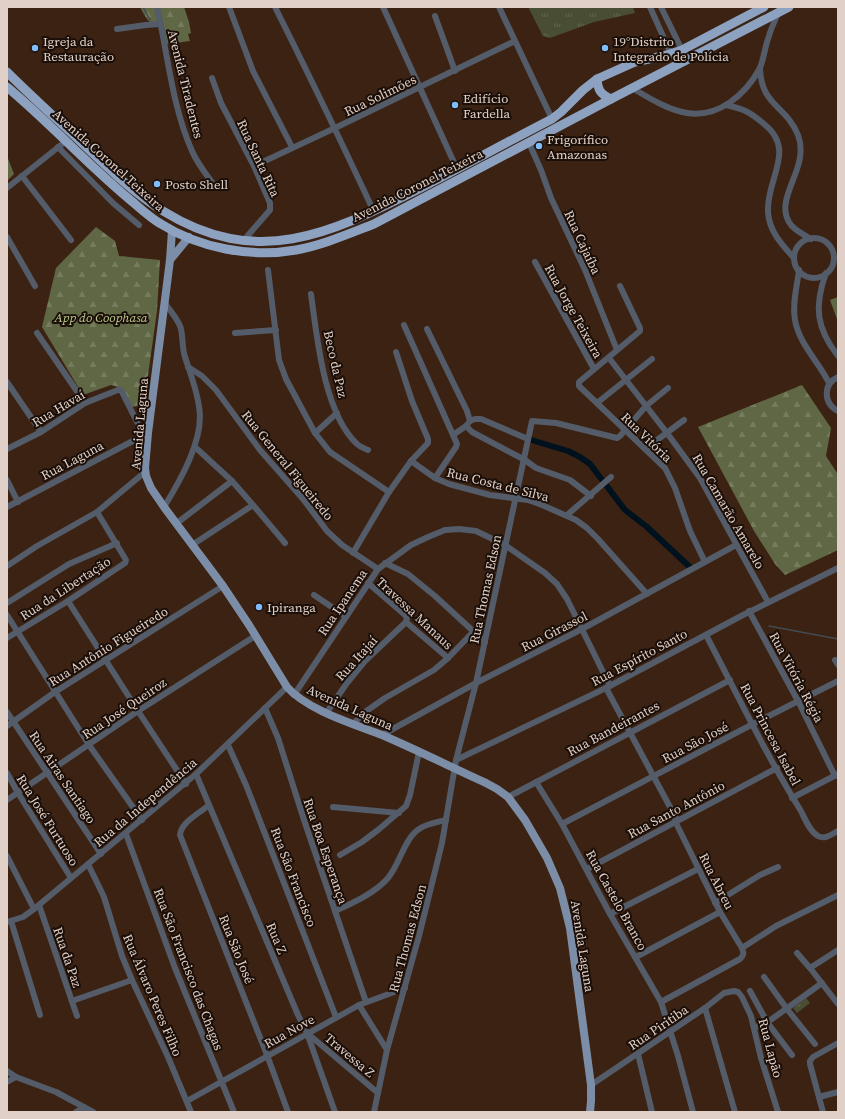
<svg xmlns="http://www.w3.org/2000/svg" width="845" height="1119" font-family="'Source Serif 4',serif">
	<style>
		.forest { fill: url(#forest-firs) }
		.park { fill: url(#park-tufts) }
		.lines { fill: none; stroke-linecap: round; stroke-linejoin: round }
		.stream { stroke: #444a51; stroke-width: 1.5 }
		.canal { stroke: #00111e; stroke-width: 6 }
		.minor { stroke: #535c68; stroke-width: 6 }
		.major { stroke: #7c8ea7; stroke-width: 8 }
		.highway { stroke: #8ca2c0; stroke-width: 9 }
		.poi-dot { fill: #81bcfa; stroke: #1a0e08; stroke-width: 1.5 }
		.labels { text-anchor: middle; stroke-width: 4; stroke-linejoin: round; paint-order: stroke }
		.poi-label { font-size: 13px; fill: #e1d0c7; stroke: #1a0e08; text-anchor: start }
		.street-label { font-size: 13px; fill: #e1d0c7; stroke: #1a0e08 }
		.park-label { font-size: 13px; font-style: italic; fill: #bdca8e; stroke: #1a0e08 }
	</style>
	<defs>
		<pattern id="forest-firs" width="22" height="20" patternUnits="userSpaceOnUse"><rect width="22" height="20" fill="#606745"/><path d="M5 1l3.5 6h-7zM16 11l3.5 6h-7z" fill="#767c5e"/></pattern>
		<pattern id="park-tufts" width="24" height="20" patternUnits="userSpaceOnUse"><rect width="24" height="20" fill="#484d34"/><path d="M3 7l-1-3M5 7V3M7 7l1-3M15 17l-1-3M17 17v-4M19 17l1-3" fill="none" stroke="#626650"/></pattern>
	</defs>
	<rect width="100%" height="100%" fill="#3b2213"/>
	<!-- forest -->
	<g class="forest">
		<path d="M140 7H184L189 22 191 33 188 34 190 41 167 44 164 27C149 25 147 20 140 7Z"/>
		<path d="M7 156 14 174 7 181Z"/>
		<path d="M96 227 115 241 119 256 160 260 157 311 144 404 132 407 122 388 111 385 83 395 42 327 56 268Z"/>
		<path d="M838 297V322L830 300Z"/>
		<path d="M802 385 831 428 826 456 837 473 838 479V550L785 575 775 564 754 531 698 427Z"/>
	</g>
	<!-- park -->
	<g class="park">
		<path d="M528 7H633L635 13 594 22 550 38 543 36Z"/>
		<path d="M806 998 810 1003 797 1013 793 1008Z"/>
	</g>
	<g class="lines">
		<!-- stream -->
		<g class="stream">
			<path d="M143 7 150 20"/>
			<path d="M769 626 838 639"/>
		</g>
		<!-- canal -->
		<path class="canal" d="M528 439 568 451 580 457 590 464 625 510 647 527 692 569"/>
		<!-- minor -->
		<g class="minor">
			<path d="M157 7C168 55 172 106 192 151 197 163 206 174 214 185"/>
			<path d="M229 7 253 71 292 147"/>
			<path d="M275 7C309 75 342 143 374 212"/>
			<path d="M383 7 457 169"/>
			<path d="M499 7 552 119"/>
			<path d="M650 7 671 54"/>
			<path d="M661 7 682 50"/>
			<path d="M435 16 455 71"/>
			<path d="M117 29 146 25 160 24"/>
			<path d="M760 68C761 106 786 105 798 135 811 169 771 199 791 225 796 231 804 235 811 239"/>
			<path d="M212 78 221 103 254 166 270 203V210L243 241"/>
			<path d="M632 88C649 98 668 110 687 113 719 118 746 94 760 68 764 58 765 46 769 36 771 28 775 21 778 13"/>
			<path d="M726 105C744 109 750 112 764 124 797 150 766 179 768 212 769 231 782 245 794 258"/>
			<path d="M529 143 541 170 551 198 585 270 617 350"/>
			<path d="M58 147 113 203 139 225"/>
			<path d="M254 166 335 128 515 41"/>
			<path d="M22 176 71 240"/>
			<path d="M7 188 66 141"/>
			<path d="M7 237 35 286"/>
			<circle cx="814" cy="258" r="20"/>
			<path d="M535 262 594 369"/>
			<path d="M268 270 279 360 286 379 315 433 330 452 389 492"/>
			<path d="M799 270C797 287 792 304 795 320 799 344 819 362 829 383"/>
			<path d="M826 273C814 306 816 328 838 356"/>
			<path d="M620 286 640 328V331L579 382V386L665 468 675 488 690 531 705 562"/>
			<path d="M311 294C317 338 324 413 357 444 360 447 364 448 368 450"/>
			<path d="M404 325 457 444 456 447 435 478"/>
			<path d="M427 329 467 411 470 421 466 426 453 435"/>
			<path d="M37 333 85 403"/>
			<path d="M235 333 276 330"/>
			<path d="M609 358 667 433 700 478 768 602"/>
			<path d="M188 367 202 376 216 390 260 450 303 499 327 531 342 545 378 569"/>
			<path d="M838 377C823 384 823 403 838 411"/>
			<path d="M7 382 41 432"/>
			<path d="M597 403 652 359"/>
			<path d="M470 421 475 419H481L528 439"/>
			<path d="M466 426 472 432 525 460 536 468 570 480 591 496"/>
			<path d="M315 433 337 413"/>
			<path d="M195 447 232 481 253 505 285 543"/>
			<path d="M7 449 41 432 85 403 118 390H121L137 422"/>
			<path d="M645 449 684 420"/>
			<path d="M411 461 435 478 449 484 490 495 528 500 542 505 576 520 587 528 598 539 647 594"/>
			<path d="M7 480 18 502"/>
			<path d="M7 507 148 433"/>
			<path d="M164 507C180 481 205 438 199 407 197 390 190 373 185 357 182 348 183 338 181 329 179 320 170 311 165 303"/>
			<path d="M567 515 611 477"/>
			<path d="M177 523 232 481"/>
			<path d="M192 545 253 505"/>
			<path d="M353 553 389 492 411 461 428 443V439L412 401 396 352"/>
			<path d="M385 563 408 574 435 596 485 642"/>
			<path d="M7 566 37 546 97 512 145 472"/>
			<path d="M368 583 405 615 407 618 406 622 448 658"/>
			<path d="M314 595 345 616"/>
			<path d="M68 601 138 711 186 784"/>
			<path d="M7 603 69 564 117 543"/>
			<path d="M749 611 798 701 835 776"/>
			<path d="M7 615 89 745 142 820"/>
			<path d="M706 635C737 694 766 755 801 811 805 819 810 832 818 836 825 840 832 834 838 831"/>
			<path d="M7 638 68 601 125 563 126 560 97 512"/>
			<path d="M835 660 838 665"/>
			<path d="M606 688 677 820"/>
			<path d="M294 695 378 569 411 545 428 537 445 530 459 529 476 531 505 545 545 573 557 584 567 599 610 686"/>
			<path d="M265 708 278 738 304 820 366 1002"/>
			<path d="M7 712 101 854"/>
			<path d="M327 712 347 683 365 661 406 622"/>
			<path d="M353 724 365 712 385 698 434 670 448 658 474 631"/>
			<path d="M7 726 55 692 223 586"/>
			<path d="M382 735 476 683 582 629 736 545"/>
			<path d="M228 745 246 785 336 1017"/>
			<path d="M456 760 476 683 532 421 556 423 617 438 620 436 646 406 668 388"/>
			<path d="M7 773 18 793 71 878"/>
			<path d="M196 774 298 1015 307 1033 335 1112"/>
			<path d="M536 782 562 824 610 914 661 1002 678 1056 693 1112"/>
			<path d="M508 797 730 680"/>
			<path d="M792 798 838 774"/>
			<path d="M7 800 138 711 255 636"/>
			<path d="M209 805C200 813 181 822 180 835L267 1055 288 1112"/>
			<path d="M333 807 399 813"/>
			<path d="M675 821 720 912 742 948"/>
			<path d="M562 824 753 724 838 681"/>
			<path d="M126 834 175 968 234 1112"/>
			<path d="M340 855 362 842 378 830 406 806 410 795 419 752"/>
			<path d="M7 856 34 909"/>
			<path d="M88 864 104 897 122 956 132 980 168 1057 191 1112"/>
			<path d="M587 869 777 768"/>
			<path d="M715 903 760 875 778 867"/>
			<path d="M39 905 77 1016"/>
			<path d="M335 911C353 903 375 893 388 878 400 864 404 839 419 829 426 824 437 822 446 820"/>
			<path d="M610 914 698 869"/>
			<path d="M11 921 40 1015"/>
			<path d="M7 922 23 917 34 909 196 774 287 687"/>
			<path d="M797 953 810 968 838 1004"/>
			<path d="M636 957 720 912"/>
			<path d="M810 968 838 950"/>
			<path d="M764 977 787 1009 815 1044"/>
			<path d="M750 991 767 1022 792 1055"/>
			<path d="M72 1001 132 980"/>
			<path d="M661 1002 740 959C744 955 744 953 742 948L776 926 838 895"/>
			<path d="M359 1005 387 1050"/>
			<path d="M705 1008 735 1112"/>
			<path d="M754 1028 772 1019 822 983"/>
			<path d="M307 1033 378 1093"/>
			<path d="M638 1054 652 1112"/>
			<path d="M7 1071 16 1077 56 1092 93 1112"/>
			<path d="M7 1082 16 1077"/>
			<path d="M591 1085 705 1008 724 993 734 991 738 992 742 997 751 1016 761 1058 778 1112"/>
			<path d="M819 1097 838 1092"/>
			<path d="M187 1101 359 1005 405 988"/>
			<path d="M76 1112 84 1107"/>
			<path d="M374 1112 387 1050 419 936 442 843 456 760 606 688 743 615 838 568"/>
			<path d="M823 1112 810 1064V1061L813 1057 838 1043"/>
		</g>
		<!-- major -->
		<g class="major">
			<path d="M172 231 170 260 148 433 145 468 146 476 151 488 164 507 223 586 249 625 287 687C307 710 354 724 382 735 417 750 451 767 486 783L497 789 508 797 525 820 547 858 560 888 570 928 591 1085V1101L590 1112"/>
			<path d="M170 260 189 237"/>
		</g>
		<!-- highway -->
		<g class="highway">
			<path d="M7 72C32 97 58 120 83 144 108 168 133 193 163 211 257 269 329 234 417 190 462 167 507 142 552 119L561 112 583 90 597 79 635 62 667 55 682 50 764 7"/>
			<path d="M597 79C598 90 600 94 611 99"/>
			<path d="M7 87C49 122 86 163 128 198 139 207 149 217 161 224 199 248 251 258 296 250 323 245 348 234 374 224L611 99 789 7"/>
		</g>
	</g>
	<!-- markers -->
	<g class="poi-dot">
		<circle cx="35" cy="48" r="4"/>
		<circle cx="605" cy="48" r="4"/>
		<circle cx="455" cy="105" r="4"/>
		<circle cx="539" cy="146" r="4"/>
		<circle cx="157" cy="184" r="4"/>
		<circle cx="259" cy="607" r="4"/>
	</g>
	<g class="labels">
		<!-- poi labels -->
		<g class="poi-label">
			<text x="43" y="46">Igreja da<tspan x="43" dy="15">Restauração</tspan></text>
			<text x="613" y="46">19°Distrito<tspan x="613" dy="15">Integrado de Polícia</tspan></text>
			<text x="463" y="103">Edifício<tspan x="463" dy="15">Fardella</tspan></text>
			<text x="547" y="144">Frigorífico<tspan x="547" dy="15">Amazonas</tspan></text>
			<text x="165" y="189">Posto Shell</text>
			<text x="267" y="612">Ipiranga</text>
		</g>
		<!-- street labels -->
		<g class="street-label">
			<text transform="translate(186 84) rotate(76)" y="5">Avenida Tiradentes</text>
			<text transform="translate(380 95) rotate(-26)" y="5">Rua Solimões</text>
			<text transform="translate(259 158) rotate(65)" y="5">Rua Santa Rita</text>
			<text transform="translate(109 160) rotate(42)" y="5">Avenida Coronel Teixeira</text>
			<text transform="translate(417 185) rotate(-27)" y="5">Avenida Coronel Teixeira</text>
			<text transform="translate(583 242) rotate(65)" y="5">Rua Cajaíba</text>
			<text transform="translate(574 311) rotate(61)" y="5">Rua Jorge Teixeira</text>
			<text transform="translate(336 364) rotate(77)" y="5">Beco da Paz</text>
			<text transform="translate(58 408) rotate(-31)" y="5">Rua Havaí</text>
			<text transform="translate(139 424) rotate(-85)" y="5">Avenida Laguna</text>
			<text transform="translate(647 437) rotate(44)" y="5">Rua Vitória</text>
			<text transform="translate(72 460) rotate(-28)" y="5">Rua Laguna</text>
			<text transform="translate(288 465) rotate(51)" y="5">Rua General Figueiredo</text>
			<text transform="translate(498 484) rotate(14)" y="5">Rua Costa de Silva</text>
			<text transform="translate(729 511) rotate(60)" y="5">Rua Camarão Amarelo</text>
			<text transform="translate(65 588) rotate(-33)" y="5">Rua da Libertação</text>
			<text transform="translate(485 589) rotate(-78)" y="5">Rua Thomas Edson</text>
			<text transform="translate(342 602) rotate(-56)" y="5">Rua Ipanema</text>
			<text transform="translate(415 613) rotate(43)" y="5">Travessa Manaus</text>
			<text transform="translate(554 631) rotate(-27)" y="5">Rua Girassol</text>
			<text transform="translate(108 646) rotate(-32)" y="5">Rua Antônio Figueiredo</text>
			<text transform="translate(639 657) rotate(-28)" y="5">Rua Espírito Santo</text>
			<text transform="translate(356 658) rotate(-48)" y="5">Rua Itajaí</text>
			<text transform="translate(797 677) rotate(62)" y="5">Rua Vitória Régia</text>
			<text transform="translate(350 707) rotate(24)" y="5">Avenida Laguna</text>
			<text transform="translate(124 708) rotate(-34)" y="5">Rua José Queiroz</text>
			<text transform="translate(613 728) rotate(-28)" y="5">Rua Bandeirantes</text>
			<text transform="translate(771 734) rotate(62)" y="5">Rua Princesa Isabel</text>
			<text transform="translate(695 742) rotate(-28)" y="5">Rua São José</text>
			<text transform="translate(63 777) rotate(56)" y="5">Rua Airas Santiago</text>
			<text transform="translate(145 802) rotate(-40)" y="5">Rua da Independência</text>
			<text transform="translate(676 809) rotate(-28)" y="5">Rua Santo Antônio</text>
			<text transform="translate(48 820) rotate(58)" y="5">Rua José Furtuoso</text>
			<text transform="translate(326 851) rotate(71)" y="5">Rua Boa Esperança</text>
			<text transform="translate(294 877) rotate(69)" y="5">Rua São Francisco</text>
			<text transform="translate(717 881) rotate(63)" y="5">Rua Abreu</text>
			<text transform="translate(617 900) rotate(61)" y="5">Rua Castelo Branco</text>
			<text transform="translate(277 938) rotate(67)" y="5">Rua Z</text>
			<text transform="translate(407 938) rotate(-75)" y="5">Rua Thomas Edson</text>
			<text transform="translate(583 946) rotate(81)" y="5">Avenida Laguna</text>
			<text transform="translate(237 949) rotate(68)" y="5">Rua São José</text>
			<text transform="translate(68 957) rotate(71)" y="5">Rua da Paz</text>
			<text transform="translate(189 969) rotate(69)" y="5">Rua São Francisco das Chagas</text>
			<text transform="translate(153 995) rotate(67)" y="5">Rua Álvaro Peres Filho</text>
			<text transform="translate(658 1027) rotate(-34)" y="5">Rua Piritiba</text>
			<text transform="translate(289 1031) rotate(-29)" y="5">Rua Nove</text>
			<text transform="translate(771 1048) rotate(75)" y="5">Rua Lapão</text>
			<text transform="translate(350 1055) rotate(40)" y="5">Travessa Z</text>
		</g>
		<!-- park labels -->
		<g class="park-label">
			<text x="101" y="322">App do Coophasa</text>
		</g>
	</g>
	<!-- border -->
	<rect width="845" height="1119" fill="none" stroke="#e1d0c7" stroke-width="16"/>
</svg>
